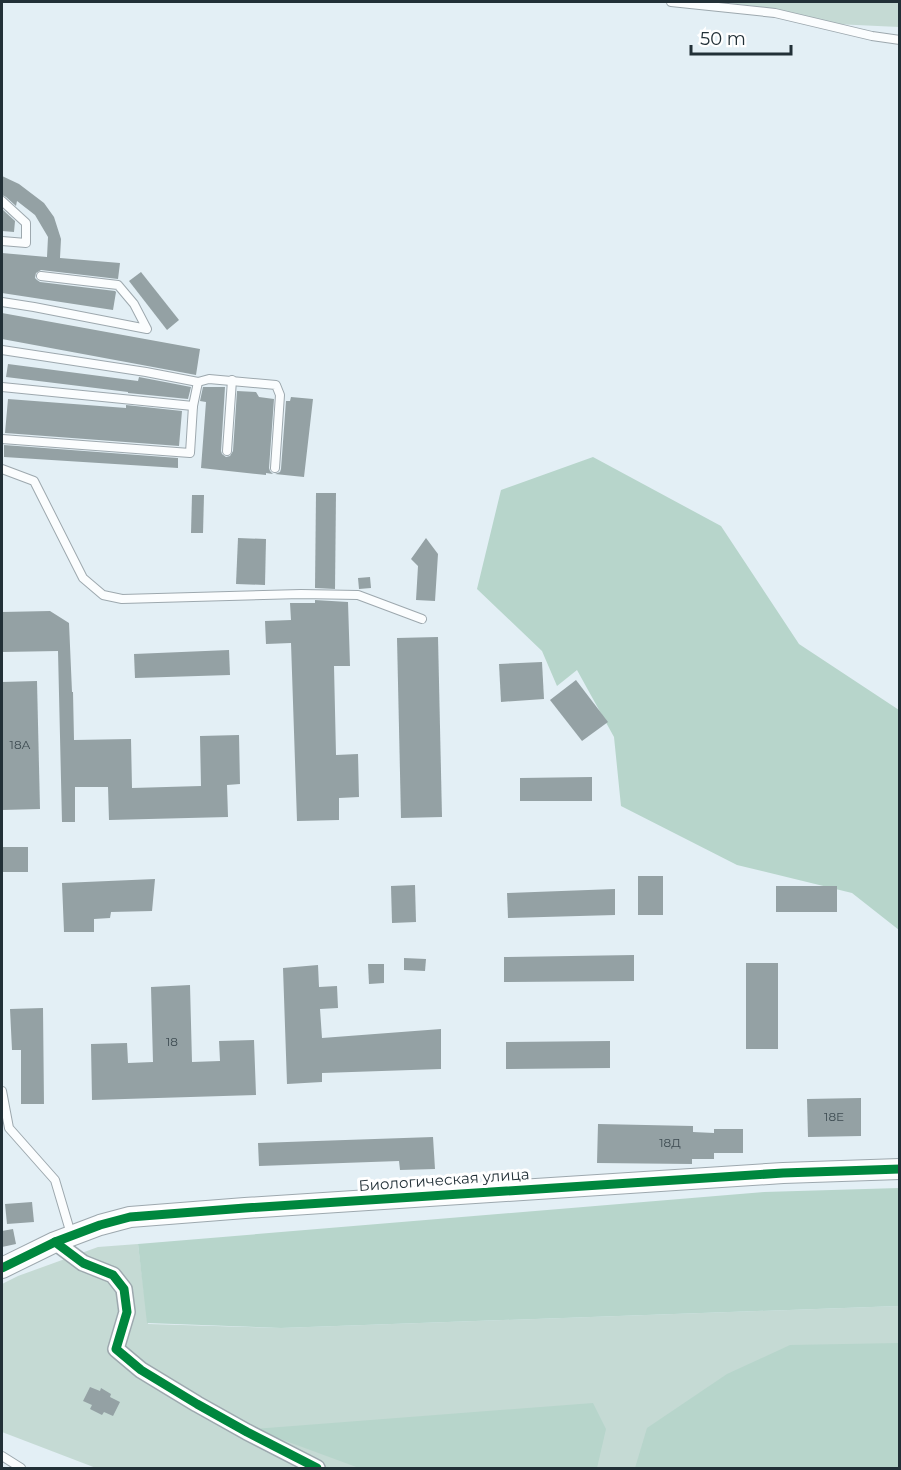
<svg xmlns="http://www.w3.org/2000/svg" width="901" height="1470" font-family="Montserrat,sans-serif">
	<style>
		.green { fill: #c5dad4 }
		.forest { fill: #b7d5cb }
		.building { fill: #94a1a4 }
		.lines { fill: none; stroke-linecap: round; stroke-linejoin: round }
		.service-casing { stroke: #9da8ae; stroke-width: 10 }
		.minor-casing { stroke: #9da8ae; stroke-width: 18 }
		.tertiary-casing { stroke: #9da8ae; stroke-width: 22 }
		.service { stroke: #fbfdfe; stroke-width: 8 }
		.minor { stroke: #fbfdfe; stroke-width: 15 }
		.tertiary { stroke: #fbfdfe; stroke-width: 20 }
		.cycleway-casing { stroke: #fff; stroke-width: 13 }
		.cycleway { stroke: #00873e; stroke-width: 9 }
		.labels { text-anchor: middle; stroke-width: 6; stroke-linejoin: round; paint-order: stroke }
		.number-label { font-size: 12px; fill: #3e4c52 }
		.street-label { font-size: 15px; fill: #223037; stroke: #fff }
	</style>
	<rect width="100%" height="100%" fill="#e3eff5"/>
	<!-- green -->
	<g class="green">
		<path d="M719 2H899V27L835 24 754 6Z"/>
		<path d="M138 1244 148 1324 281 1328 899 1306V1468H96L2 1432V1284L18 1276 98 1247Z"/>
	</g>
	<!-- forest -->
	<g class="forest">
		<path d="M593 457 721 526 799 644 899 710V930L852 893 737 865 621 806 614 737 577 670 557 686 542 651 477 589 501 490Z"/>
		<path d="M899 1188V1306L281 1328 147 1323 138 1244 764 1192Z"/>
		<path d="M899 1343V1468H635L647 1428 727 1374 790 1345Z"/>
		<path d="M593 1403 606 1429 597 1468H359L253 1429Z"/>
	</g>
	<!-- building -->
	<g class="building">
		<path d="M2 176 19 184 44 203 54 217 61 239 60 258 120 263 118 279 41 270 36 273 35 278 37 280 40 282 115 291 116 292 113 310 2 293V253L47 257 48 237 35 215 17 201 16 206 6 197 2 195Z"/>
		<path d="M2 209 15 221 14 232 2 231Z"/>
		<path d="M141 272 179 320 167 330 129 281Z"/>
		<path d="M2 313 200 349 196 375 2 339Z"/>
		<path d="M8 364 138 381 139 377 191 387 188 399 128 393V392L6 377Z"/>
		<path d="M203 387H225L221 451 222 454 226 457 230 456 233 451 237 391 256 392 259 397 274 399 269 468 270 471 273 474 266 473V475L201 468 206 402 200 401Z"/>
		<path d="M291 397 313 399 304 477 275 474 280 472 281 469 286 401H290Z"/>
		<path d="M8 399 126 408V405L182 411 179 446 5 433Z"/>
		<path d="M4 445 178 458V468L4 457Z"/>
		<path d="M316 493H336L335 589 315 588Z"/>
		<path d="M192 495H204L203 533H191Z"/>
		<path d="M238 538 266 539 265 585 236 584Z"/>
		<path d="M426 538 438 554 435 601 416 600 418 566 411 559Z"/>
		<path d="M370 577 371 588 359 589 358 578Z"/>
		<path d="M315 600 348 602 350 666H334L336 755 358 754 359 797 339 798V820L297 821 291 643 266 644 265 621 291 620 290 603H315Z"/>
		<path d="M50 611 69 623 72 692H73L74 740 131 739 132 788 201 786 200 736 239 735 240 784 227 785 228 817 109 820 108 787H75V822H62L58 651 2 652V612Z"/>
		<path d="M438 637 442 817 401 818 397 638Z"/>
		<path d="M229 650 230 675 135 678 134 654Z"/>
		<path d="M542 662 544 699 501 702 499 664Z"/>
		<path d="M576 680 608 722 582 741 550 700Z"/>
		<path d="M37 681 40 809 2 810V682Z"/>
		<path d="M592 777V801H520V778Z"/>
		<rect x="2" y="847" width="26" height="25"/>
		<rect x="638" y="876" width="25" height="39"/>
		<path d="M155 879 152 911 111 912 110 918 94 919V932H64L62 883Z"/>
		<path d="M415 885 416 922 392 923 391 886Z"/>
		<rect x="776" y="886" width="61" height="26"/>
		<path d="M615 889V915L508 918 507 893Z"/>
		<path d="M634 955V981L504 982V957Z"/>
		<path d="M404 958 426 959 425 971 404 970Z"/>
		<rect x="746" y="963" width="32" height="86"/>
		<path d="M368 964H384V983L369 984Z"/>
		<path d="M318 965 319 987 337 986 338 1008 320 1009 322 1038 441 1029V1069L322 1073V1082L287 1084 283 968Z"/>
		<path d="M190 985 192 1062 220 1061 219 1041 254 1040 256 1095 92 1100 91 1044 127 1043 128 1063 153 1062 151 987Z"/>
		<path d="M43 1008 44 1104H21V1050H12L10 1009Z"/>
		<path d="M610 1041V1068L506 1069V1042Z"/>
		<path d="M861 1098V1136L808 1137 807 1099Z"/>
		<path d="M598 1124 693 1126V1132L714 1133V1129H743V1153H714V1159H692V1164L597 1163Z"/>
		<path d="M433 1137 435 1169 400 1170 399 1161 259 1166 258 1143Z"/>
		<path d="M32 1202 34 1222 7 1224 5 1204Z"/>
		<path d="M13 1229 16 1244 2 1247V1231Z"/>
		<path d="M90 1387 100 1391 101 1388 111 1394 110 1397 120 1402 113 1416 104 1412 102 1415 90 1409 92 1405 83 1401Z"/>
	</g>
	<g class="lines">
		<defs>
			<g id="service">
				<path d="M671 2 775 13 872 36 900 40"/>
				<path d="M2 201 26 223V243L2 241"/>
				<path d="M2 302 34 307 147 329 134 304 118 285 41 276"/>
				<path d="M2 350 146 372 198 382 209 379 276 385 280 395 275 468"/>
				<path d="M2 387 193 406"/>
				<path d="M2 439 190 453 193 406 198 382"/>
				<path d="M227 451 232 380"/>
				<path d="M2 469 34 481 83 578 103 595 122 599 301 594 358 595 422 619"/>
				<path d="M2 1091 9 1128 55 1180 71 1234"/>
				<path d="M2 1456 21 1468"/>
			</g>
			<path id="minor" d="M55 1242 83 1263 113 1275 124 1289 127 1312 116 1349 141 1370 197 1404 247 1432 317 1468"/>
			<path id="tertiary" d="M2 1268 55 1242 100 1225 130 1217 245 1208 783 1173 900 1169"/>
		</defs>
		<!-- service casing -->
		<use href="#service" class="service-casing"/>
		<!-- minor casing -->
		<use href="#minor" class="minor-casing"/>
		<!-- tertiary casing -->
		<use href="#tertiary" class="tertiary-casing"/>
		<!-- service -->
		<use href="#service" class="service"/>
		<!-- minor -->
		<use href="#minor" class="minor"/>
		<!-- tertiary -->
		<use href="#tertiary" class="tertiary"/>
		<defs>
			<g id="cycleway">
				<path d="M55 1242 83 1263 113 1275 124 1289 127 1312 116 1349 141 1370 197 1404 247 1432 317 1468"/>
				<path d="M2 1268 55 1242 100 1225 130 1217 245 1208 783 1173 900 1169"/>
			</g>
		</defs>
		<!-- cycleway casing -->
		<use href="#cycleway" class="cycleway-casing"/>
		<!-- cycleway -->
		<use href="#cycleway" class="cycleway"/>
	</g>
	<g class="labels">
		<!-- number labels -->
		<g class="number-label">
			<text x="20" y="749">18А</text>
			<text x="172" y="1046">18</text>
			<text x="834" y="1121">18Е</text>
			<text x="670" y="1147">18Д</text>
		</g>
		<!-- street labels -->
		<g class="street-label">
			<text transform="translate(444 1180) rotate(-4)" y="5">Биологическая улица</text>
		</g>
	</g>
	<!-- border -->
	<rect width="901" height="1470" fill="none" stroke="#223037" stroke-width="6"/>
	<!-- scale -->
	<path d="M691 45v9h100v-9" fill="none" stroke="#223037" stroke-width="3"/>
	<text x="700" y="45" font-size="18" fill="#223037" stroke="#ffffff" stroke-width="4.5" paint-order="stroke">50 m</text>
</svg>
